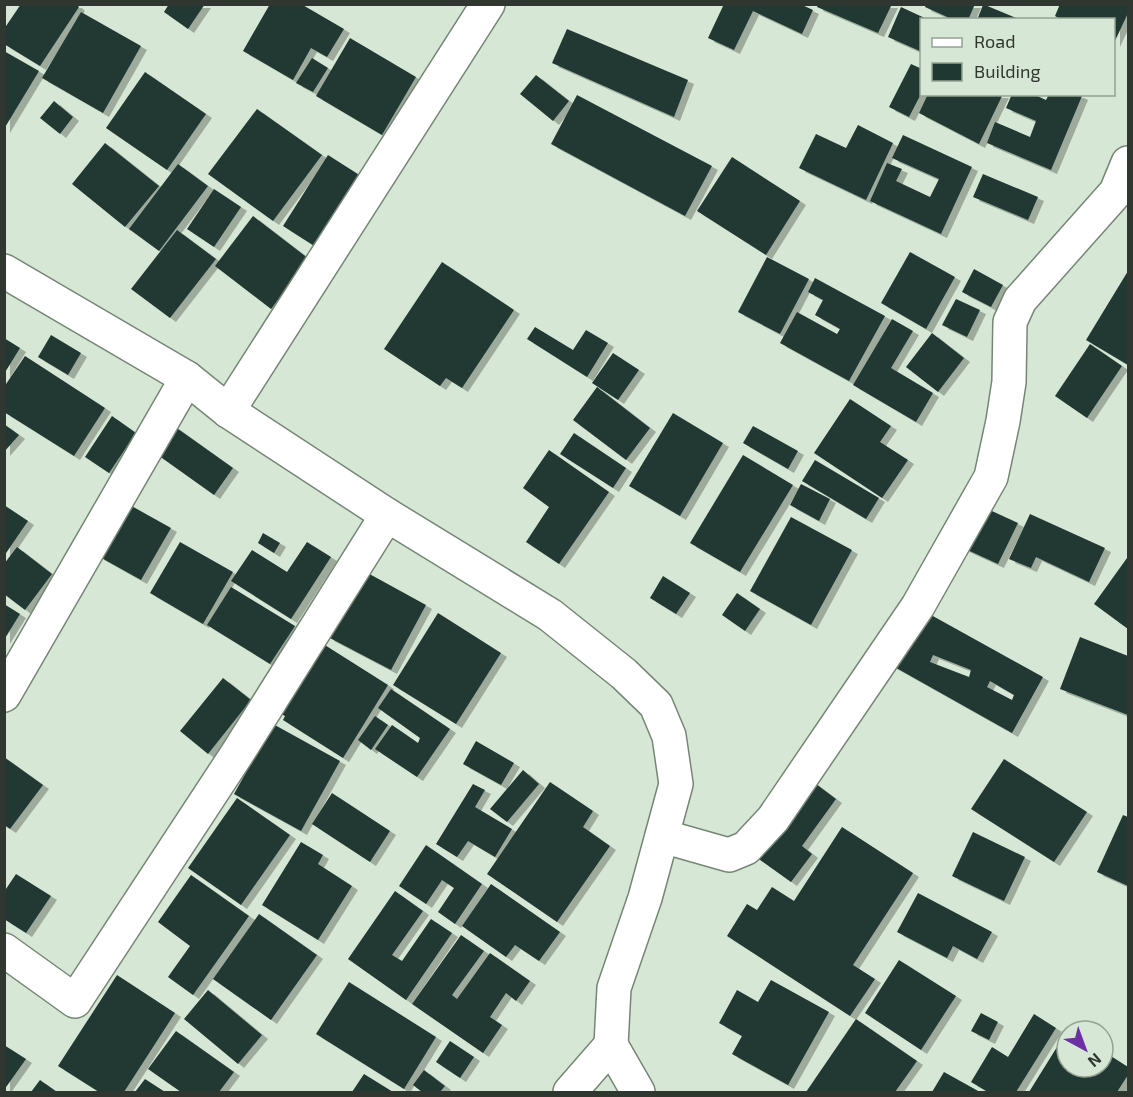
<svg xmlns="http://www.w3.org/2000/svg" width="1133" height="1097" font-family="'Exo 2',sans-serif">
	<style>
		.building { fill: #203832; fill-rule: evenodd; filter: url(#shadow) }
		.lines { fill: none; stroke-linecap: round; stroke-linejoin: round }
		.minor-casing { stroke: #768676; stroke-width: 36 }
		.minor { stroke: #fff; stroke-width: 33 }
	</style>
	<defs>
		<filter id="shadow"><feDropShadow dx="6" dy="4" stdDeviation="0" flood-color="#0004"/></filter>
	</defs>
	<rect width="100%" height="100%" fill="#d6e8d5"/>
	<!-- building -->
	<g class="building">
		<path d="M21 4H76L79 7 40 66 4 44V29Z"/>
		<path d="M169 4H205L188 29 164 12Z"/>
		<path d="M270 4H301L344 29 327 57 311 48 293 80 243 51Z"/>
		<path d="M724 4H800L813 10 802 34 753 11 734 50 708 38Z"/>
		<path d="M818 4H892L878 33 817 7Z"/>
		<path d="M926 4H975L968 20H954L925 7Z"/>
		<path d="M1060 4H1128V13L1114 43V20H1062L1055 16Z"/>
		<path d="M983 5H985L1021 20H977Z"/>
		<path d="M901 7 929 20H922V52L888 37Z"/>
		<path d="M81 12 141 46 103 113 42 78Z"/>
		<path d="M567 29 688 80 674 117 552 63Z"/>
		<path d="M350 38 416 77 382 135 316 96Z"/>
		<path d="M4 51 39 71 4 129Z"/>
		<path d="M312 58 328 68 313 92 296 83Z"/>
		<path d="M911 64 922 69V92L909 117 889 107Z"/>
		<path d="M145 72 206 114 167 170 106 128Z"/>
		<path d="M536 75 569 101 553 121 520 94Z"/>
		<path d="M928 94H1003L979 144 919 113Z"/>
		<path d="M1012 94H1033L1046 100 1049 94H1078L1082 96 1051 170 987 143 995 122 1030 137 1036 121 1006 108Z"/>
		<path d="M577 95 712 166 685 216 551 144Z"/>
		<path d="M54 101 73 117 60 134 40 118Z"/>
		<path d="M257 109 322 155 273 221 208 174Z"/>
		<path d="M858 125 893 143 866 200 799 168 816 134 846 148Z"/>
		<path d="M903 135 972 167 941 234 870 201 887 163 902 169 896 181 930 197 939 179 892 158Z"/>
		<path d="M105 143 159 186 125 227 72 184Z"/>
		<path d="M328 155 364 178 319 249 283 226Z"/>
		<path d="M732 157 800 201 766 255 697 211Z"/>
		<path d="M178 164 208 186 159 251 129 229Z"/>
		<path d="M983 174 1038 197 1028 220 973 197Z"/>
		<path d="M214 189 241 207 214 247 187 229Z"/>
		<path d="M253 216 309 259 271 309 215 266Z"/>
		<path d="M177 230 216 259 170 318 131 289Z"/>
		<path d="M910 252 955 277 926 329 881 303Z"/>
		<path d="M767 257 809 279 780 334 738 312Z"/>
		<path d="M442 262 514 310 462 388 446 378 440 386 384 349Z"/>
		<path d="M974 269 1003 285 991 307 962 292Z"/>
		<path d="M1128 271V365L1086 340Z"/>
		<path d="M815 278 885 316 849 381 780 343 797 312 837 334 840 329 815 315 823 300 808 292Z"/>
		<path d="M956 299 980 310 967 337 942 325Z"/>
		<path d="M892 319 913 331 891 368 933 393 916 422 853 385Z"/>
		<path d="M535 327 573 350 586 330 608 343 587 377 527 339Z"/>
		<path d="M932 333 964 358 938 392 906 367Z"/>
		<path d="M51 335 81 353 68 375 38 357Z"/>
		<path d="M4 338 20 348 4 374Z"/>
		<path d="M1090 344 1122 366 1087 418 1055 396Z"/>
		<path d="M613 353 639 370 618 400 592 383Z"/>
		<path d="M25 356 105 408 74 456 4 412V387Z"/>
		<path d="M597 387 650 428 626 460 573 420Z"/>
		<path d="M850 399 891 426 880 442 908 460 882 498 814 453Z"/>
		<path d="M673 413 723 443 680 516 629 486Z"/>
		<path d="M112 416 136 433 109 473 85 457Z"/>
		<path d="M4 424 19 435 4 452Z"/>
		<path d="M174 426 233 468 214 495 155 453Z"/>
		<path d="M753 426 798 451 788 469 743 443Z"/>
		<path d="M574 433 626 468 613 488 560 454Z"/>
		<path d="M549 450 609 492 559 564 526 542 549 507 523 488Z"/>
		<path d="M743 455 793 485 740 572 690 543Z"/>
		<path d="M815 460 879 498 866 519 802 481Z"/>
		<path d="M801 484 830 499 819 521 790 505Z"/>
		<path d="M128 504 171 528 141 580 98 556Z"/>
		<path d="M4 505 28 521 4 556Z"/>
		<path d="M981 506 1018 523 998 564 961 547Z"/>
		<path d="M1030 514 1105 548 1089 582 1036 557 1031 568 1009 559Z"/>
		<path d="M791 517 852 550 811 625 750 591Z"/>
		<path d="M263 533 280 543 274 553 258 543Z"/>
		<path d="M180 542 233 572 203 624 150 593Z"/>
		<path d="M307 542 331 557 291 619 231 581 252 550 287 572Z"/>
		<path d="M17 547 52 574 25 610 4 594V564Z"/>
		<path d="M1127 558 1128 559V629L1094 604Z"/>
		<path d="M364 571 426 605 391 670 328 637Z"/>
		<path d="M663 576 690 593 676 614 650 598Z"/>
		<path d="M231 587 295 626 270 664 207 625Z"/>
		<path d="M737 593 760 609 745 631 722 615Z"/>
		<path d="M4 604 20 614 4 640Z"/>
		<path d="M922 610 1043 677 1012 733 891 665ZM933 655 971 670 969 677 930 662ZM990 681 1014 695 1012 700 987 687Z"/>
		<path d="M438 613 501 653 456 724 393 685Z"/>
		<path d="M1080 637 1128 656V715L1060 689Z"/>
		<path d="M320 642 388 685 343 758 283 720 285 716 277 711Z"/>
		<path d="M223 678 251 700 208 754 180 731Z"/>
		<path d="M391 689 450 729 417 777 375 749 392 725 418 743 420 738 378 708Z"/>
		<path d="M375 716 388 725 371 750 358 740Z"/>
		<path d="M273 724 340 761 301 831 234 794Z"/>
		<path d="M476 741 514 763 501 785 463 764Z"/>
		<path d="M4 757 43 785 10 829 4 825Z"/>
		<path d="M1004 759 1087 812 1054 862 971 809Z"/>
		<path d="M523 770 539 784 507 822 490 809Z"/>
		<path d="M812 781 836 799 802 846 812 854 791 882 756 857Z"/>
		<path d="M550 782 593 811 583 827 610 846 557 922 487 874Z"/>
		<path d="M473 784 485 790 475 807 512 829 495 857 468 841 457 857 436 844Z"/>
		<path d="M332 793 390 831 370 862 312 824Z"/>
		<path d="M237 798 290 835 241 905 188 868Z"/>
		<path d="M1123 815 1128 817V886L1097 872Z"/>
		<path d="M842 827 913 873 853 965 875 979 850 1016 727 936 747 904 757 910 772 887 794 901Z"/>
		<path d="M973 832 1025 857 1004 901 952 876Z"/>
		<path d="M301 842 323 855 318 864 352 886 318 940 262 905Z"/>
		<path d="M426 845 482 884 455 924 438 912 454 888 442 880 426 904 399 886Z"/>
		<path d="M16 874 51 896 26 933 4 919V892Z"/>
		<path d="M191 875 249 916 193 995 168 977 190 946 158 922Z"/>
		<path d="M491 884 560 932 539 961 515 945 506 957 462 926Z"/>
		<path d="M395 891 423 911 392 955 402 961 431 919 452 933 406 1000 348 959Z"/>
		<path d="M918 893 992 932 977 959 953 946 947 958 897 932Z"/>
		<path d="M259 914 317 955 271 1020 213 979Z"/>
		<path d="M461 935 484 951 452 995 457 999 490 953 530 981 516 1001 506 993 490 1017 502 1025 483 1053 412 1004Z"/>
		<path d="M899 960 956 996 921 1050 865 1013Z"/>
		<path d="M117 975 175 1013 124 1092H99L58 1066Z"/>
		<path d="M771 980 829 1012 788 1085 732 1054 742 1036 719 1023 737 990 758 1002Z"/>
		<path d="M349 982 436 1037 404 1089 316 1034Z"/>
		<path d="M208 990 262 1035 238 1064 184 1019Z"/>
		<path d="M981 1013 998 1022 989 1040 971 1031Z"/>
		<path d="M1034 1014 1056 1028 1016 1092H988L971 1082 992 1047 1008 1057Z"/>
		<path d="M856 1019 917 1061 895 1092H806Z"/>
		<path d="M176 1031 234 1072 219 1092H181L148 1069Z"/>
		<path d="M1067 1031V1067H1103V1051L1128 1067V1075L1117 1092H1029Z"/>
		<path d="M450 1041 474 1057 460 1078 436 1062Z"/>
		<path d="M4 1045 26 1059 4 1090Z"/>
		<path d="M424 1070 445 1086 440 1092H422L413 1085Z"/>
		<path d="M944 1072 980 1092H932Z"/>
		<path d="M364 1074 393 1092H352Z"/>
		<path d="M145 1079 165 1092H135Z"/>
		<path d="M40 1080 57 1092H31Z"/>
	</g>
	<g class="lines">
		<defs>
			<g id="minor">
				<path d="M4 271 187 378 228 411 387 515 550 615 624 674 656 705 669 736 676 784 645 898 614 988 611 1045 638 1092"/>
				<path d="M228 411 488 4"/>
				<path d="M4 695 187 378"/>
				<path d="M662 836 729 855 746 848 773 819 918 606 991 477 1003 421 1009 382 1010 322 1020 300 1116 192 1128 163"/>
				<path d="M4 950 75 1001 237 754 387 515"/>
				<path d="M570 1092 611 1045"/>
			</g>
		</defs>
		<!-- minor casing -->
		<use href="#minor" class="minor-casing"/>
		<!-- minor -->
		<use href="#minor" class="minor"/>
	</g>
	<!-- border -->
	<rect width="1133" height="1097" fill="none" stroke="#303730" stroke-width="12"/>
	<!-- legend -->
	<rect x="920" y="18" width="195" height="78" fill="#d6e8d5" stroke="#94a193" stroke-width="1.5"/>
	<rect x="932" y="38" width="30" height="9" fill="#ffffff" stroke="#94a193" stroke-width="1.5"/>
	<text x="974" y="48" font-size="18" fill="#303730">Road</text>
	<rect x="932" y="63" width="30" height="18" fill="#203832" stroke="#94a193" stroke-width="1.5"/>
	<text x="974" y="78" font-size="18" fill="#303730">Building</text>
	<!-- north arrow -->
	<g transform="translate(1085 1049) rotate(139)"><circle r="28" fill="#d6e8d5" stroke="#94a193" stroke-width="1.5"/>
	<path d="M0-4.5L10 22L0 15L-10 22Z" fill="#6c2fa4"/>
	<text y="-9" font-size="16" font-weight="bold" text-anchor="middle" fill="#303730">N</text>
	</g>
</svg>
